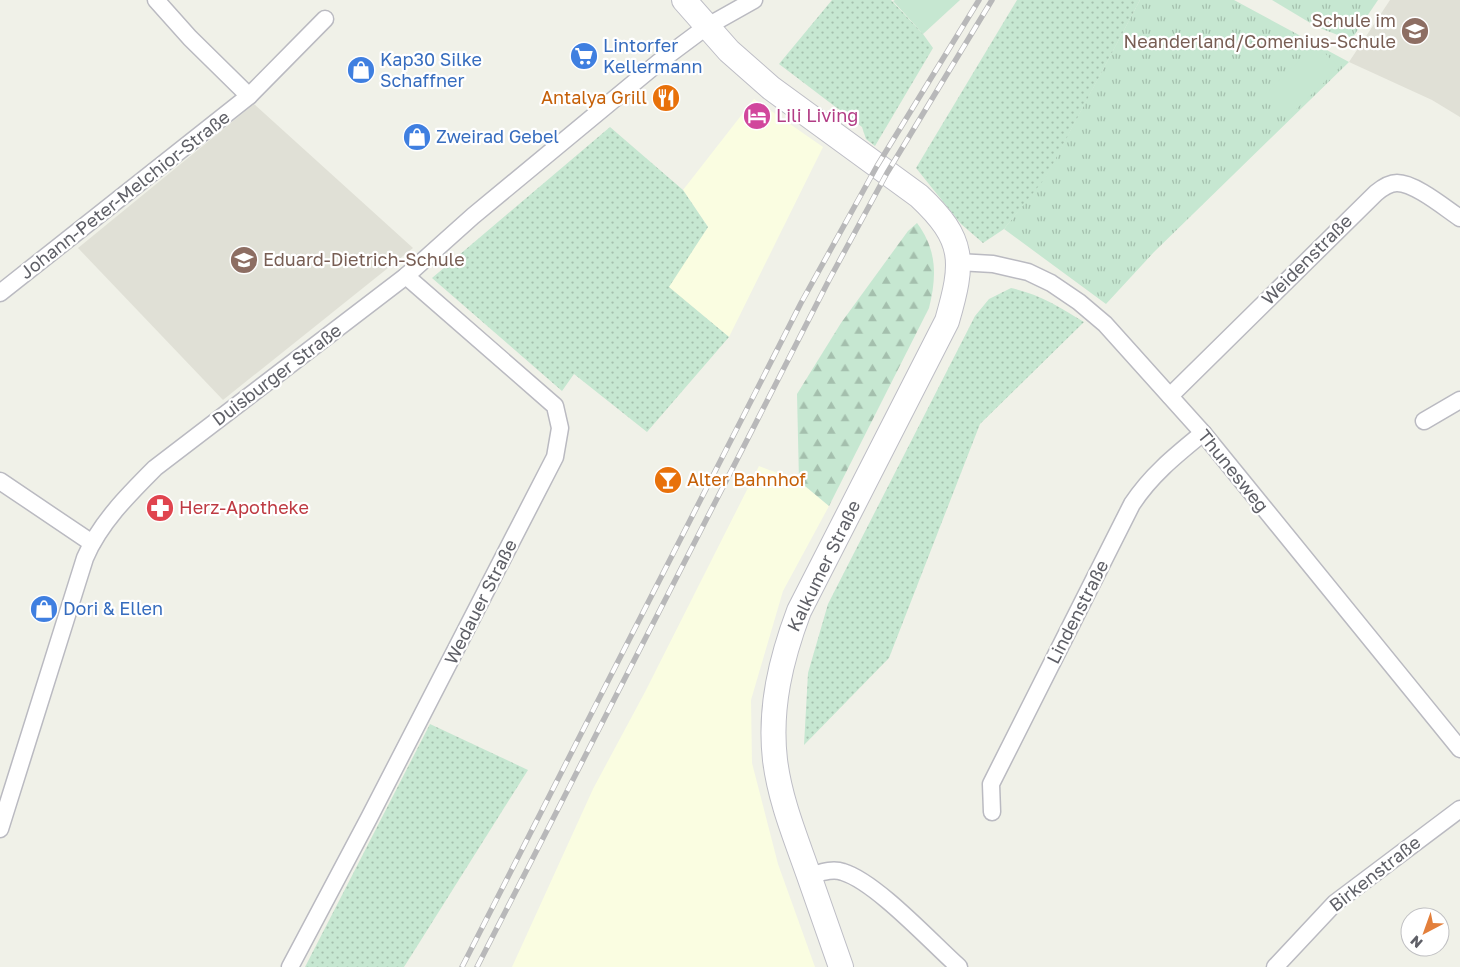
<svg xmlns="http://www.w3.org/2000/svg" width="1460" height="967" font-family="'Golos Text',sans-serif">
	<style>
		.commercial { fill: #fafde1 }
		.education { fill: #e0e0d6 }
		.grass { fill: url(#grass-tufts) }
		.forest { fill: url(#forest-firs) }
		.park { fill: url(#park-dots) }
		.pitch { fill: #c6e7d1 }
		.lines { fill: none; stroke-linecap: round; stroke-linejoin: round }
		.minor-casing { stroke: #babac1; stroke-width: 19 }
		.secondary-casing { stroke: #bdbdc5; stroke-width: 26 }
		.minor { stroke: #fff; stroke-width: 16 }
		.secondary { stroke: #fff; stroke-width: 24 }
		.rail-casing { stroke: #b8b8b9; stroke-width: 5.5 }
		.rail { stroke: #fff; stroke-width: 4; stroke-dasharray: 11; stroke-linecap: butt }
		.labels { text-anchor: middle; stroke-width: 4.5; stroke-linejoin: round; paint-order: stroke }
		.education-label { font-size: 18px; fill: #785e54; stroke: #fff; text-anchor: end }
		.shop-label { font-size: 18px; fill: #366cbe; stroke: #fff; text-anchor: start }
		.food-label { font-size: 18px; fill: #c56008; stroke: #fff; text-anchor: end }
		.hotel-label { font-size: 18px; fill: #b23c85; stroke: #fff; text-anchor: start }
		.street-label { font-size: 18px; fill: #5f6067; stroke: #fff }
		.health-label { font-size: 18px; fill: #be3a42; stroke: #fff; text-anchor: start }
	</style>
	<defs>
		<pattern id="grass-tufts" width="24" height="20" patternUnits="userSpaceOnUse" patternTransform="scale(1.25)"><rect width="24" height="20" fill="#c6e7d1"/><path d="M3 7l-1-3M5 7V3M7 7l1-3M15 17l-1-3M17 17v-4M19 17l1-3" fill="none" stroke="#a4bfad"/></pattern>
		<pattern id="forest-firs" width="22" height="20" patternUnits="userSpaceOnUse" patternTransform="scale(1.25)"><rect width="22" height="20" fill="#c6e7d1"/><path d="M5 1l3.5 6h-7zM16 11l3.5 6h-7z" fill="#a4bfad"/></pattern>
		<pattern id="park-dots" width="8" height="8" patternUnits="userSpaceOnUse" patternTransform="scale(1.25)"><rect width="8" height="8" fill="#c6e7d1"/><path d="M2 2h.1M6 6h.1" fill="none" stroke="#a4bfad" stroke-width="1.8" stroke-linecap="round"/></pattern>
	</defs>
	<rect width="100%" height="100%" fill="#f0f1e8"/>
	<!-- commercial -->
	<g class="commercial">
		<path d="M754 99 823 147 729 337 668 287 708 227 683 190Z"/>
		<path d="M759 466 799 481 829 506 783 591 751 700 752 763 778 864 815 967H512L593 789 645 692Z"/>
	</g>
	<!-- education -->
	<g class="education">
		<path d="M1390 0H1460V117L1432 100 1349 62Z"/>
		<path d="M254 104 413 248 223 400 78 248Z"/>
	</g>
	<!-- grass -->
	<g class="grass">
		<path d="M1140 0H1234L1349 62 1154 252 1106 304 1004 229 1046 176Z"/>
		<path d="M1272 0H1378L1351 40 1317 27Z"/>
	</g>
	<!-- forest -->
	<path class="forest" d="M917 223C937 250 937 276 929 308L829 506 799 481 797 394 841 323 908 231Z"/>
	<!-- park -->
	<g class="park">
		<path d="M832 0H891L923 34 933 48 875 146 866 139 862 127 779 64Z"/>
		<path d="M1017 0H1140L1046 177 1004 229 983 243 961 224 916 168Z"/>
		<path d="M610 127 683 190 708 227 669 287 729 337 647 432 574 374 562 391 432 278Z"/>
		<path d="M1011 288C1039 294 1060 307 1084 322L980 424 889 658 804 745 808 673 828 604 975 316 989 299Z"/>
		<path d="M430 724 528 770 404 967H305Z"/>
	</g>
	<!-- pitch -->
	<g class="pitch">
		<path d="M895 0H960L923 34 893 1Z"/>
		<path d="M1316 44 1339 68 1287 118 1264 95Z"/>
	</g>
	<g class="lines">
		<defs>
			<g id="minor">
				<path d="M156 0 190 38 249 96"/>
				<path d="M958 262 993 264 1028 272 1051 283 1079 302 1105 324 1203 433 1460 749"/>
				<path d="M0 293 249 96 325 19"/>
				<path d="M1170 396 1376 193C1382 188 1389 183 1397 183 1415 183 1445 208 1460 218"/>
				<path d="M1424 421 1460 400"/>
				<path d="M0 481 92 543"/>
				<path d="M992 812 991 784 1132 504C1151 475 1176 455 1203 433"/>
				<path d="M0 829 85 558C100 523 128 495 155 468L406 276 473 216 659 62 706 27 754 0"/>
				<path d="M809 876C820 873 832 868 843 872 876 882 931 942 959 967"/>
				<path d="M290 967 369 818 555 457 560 428 555 406 406 276"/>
				<path d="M1275 967 1335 903 1460 809"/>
			</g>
			<path id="secondary" d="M684 0 729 51 771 88 919 196C966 240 964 262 947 321L799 611C781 659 769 708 775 760 780 800 795 836 808 873 819 904 830 936 841 967"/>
		</defs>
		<!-- minor casing -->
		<use href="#minor" class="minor-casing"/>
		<!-- secondary casing -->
		<use href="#secondary" class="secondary-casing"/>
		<!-- minor -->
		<use href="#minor" class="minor"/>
		<!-- secondary -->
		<use href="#secondary" class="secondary"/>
		<defs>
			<g id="rail">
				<path d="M462 967 801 303 877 166 979 0"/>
				<path d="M477 967 829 280 887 173 992 0"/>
			</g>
		</defs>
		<!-- rail casing -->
		<use href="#rail" class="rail-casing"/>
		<!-- rail -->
		<use href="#rail" class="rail"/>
	</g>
	<!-- icons -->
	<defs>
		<symbol id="school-disc" viewBox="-11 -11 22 22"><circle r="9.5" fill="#8d6e63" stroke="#fff"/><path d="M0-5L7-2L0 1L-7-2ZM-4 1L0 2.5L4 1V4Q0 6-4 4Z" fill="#fff"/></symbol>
		<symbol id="supermarket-disc" viewBox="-11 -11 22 22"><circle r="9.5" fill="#3f7fe0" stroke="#fff"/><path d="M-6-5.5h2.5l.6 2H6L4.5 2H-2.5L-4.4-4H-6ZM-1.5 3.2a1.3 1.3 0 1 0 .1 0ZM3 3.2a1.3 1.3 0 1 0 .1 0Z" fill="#fff"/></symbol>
		<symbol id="shop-disc" viewBox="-11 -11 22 22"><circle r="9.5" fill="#3f7fe0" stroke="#fff"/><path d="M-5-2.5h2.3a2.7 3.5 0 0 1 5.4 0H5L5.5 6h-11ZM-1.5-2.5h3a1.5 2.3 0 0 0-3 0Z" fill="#fff"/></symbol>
		<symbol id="restaurant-disc" viewBox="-11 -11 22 22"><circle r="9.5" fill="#e8710a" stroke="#fff"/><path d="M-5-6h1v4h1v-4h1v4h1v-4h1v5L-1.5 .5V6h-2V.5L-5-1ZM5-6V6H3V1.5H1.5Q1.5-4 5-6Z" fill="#fff"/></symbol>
		<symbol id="hotel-disc" viewBox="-11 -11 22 22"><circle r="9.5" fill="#d1479c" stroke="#fff"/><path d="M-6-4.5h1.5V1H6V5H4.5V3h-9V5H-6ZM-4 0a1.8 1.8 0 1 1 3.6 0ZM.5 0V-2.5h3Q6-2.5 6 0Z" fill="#fff"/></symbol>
		<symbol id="bar-disc" viewBox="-11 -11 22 22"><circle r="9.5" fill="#e8710a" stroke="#fff"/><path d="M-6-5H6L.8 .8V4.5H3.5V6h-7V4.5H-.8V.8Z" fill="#fff"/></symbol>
		<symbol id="pharmacy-disc" viewBox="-11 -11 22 22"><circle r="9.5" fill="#e0444e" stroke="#fff"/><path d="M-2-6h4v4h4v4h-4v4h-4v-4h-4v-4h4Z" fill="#fff"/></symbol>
	</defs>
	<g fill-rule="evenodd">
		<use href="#school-disc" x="1399" y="15" width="32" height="32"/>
		<use href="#supermarket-disc" x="568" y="40" width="32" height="32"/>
		<use href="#shop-disc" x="345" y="54" width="32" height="32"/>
		<use href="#restaurant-disc" x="650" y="82" width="32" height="32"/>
		<use href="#hotel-disc" x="741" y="100" width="32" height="32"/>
		<use href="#shop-disc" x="401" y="121" width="32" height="32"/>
		<use href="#school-disc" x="228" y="244" width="32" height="32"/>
		<use href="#bar-disc" x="652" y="464" width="32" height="32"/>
		<use href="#pharmacy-disc" x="144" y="492" width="32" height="32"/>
		<use href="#shop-disc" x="28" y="593" width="32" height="32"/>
	</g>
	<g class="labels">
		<!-- education labels -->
		<g class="education-label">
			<text x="1396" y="27">Schule im<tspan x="1396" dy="21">Neanderland/Comenius-Schule</tspan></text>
			<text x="263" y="266" text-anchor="start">Eduard-Dietrich-Schule</text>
		</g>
		<!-- shop labels -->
		<g class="shop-label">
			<text x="603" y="52">Lintorfer<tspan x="603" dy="21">Kellermann</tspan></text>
			<text x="380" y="66">Kap30 Silke<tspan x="380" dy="21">Schaffner</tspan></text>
			<text x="436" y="143">Zweirad Gebel</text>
			<text x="63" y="615">Dori &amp; Ellen</text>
		</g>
		<!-- food labels -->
		<g class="food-label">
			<text x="647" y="104">Antalya Grill</text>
			<text x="687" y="486" text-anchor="start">Alter Bahnhof</text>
		</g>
		<!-- hotel labels -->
		<g class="hotel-label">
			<text x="776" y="122">Lili Living</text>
		</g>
		<!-- street labels -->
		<g class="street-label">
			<text transform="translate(125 195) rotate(-38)" y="6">Johann-Peter-Melchior-Straße</text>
			<text transform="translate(1307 260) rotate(-45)" y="6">Weidenstraße</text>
			<text transform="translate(277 375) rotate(-37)" y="6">Duisburger Straße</text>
			<text transform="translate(1233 471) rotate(51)" y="6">Thunesweg</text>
			<text transform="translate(824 566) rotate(-64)" y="6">Kalkumer Straße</text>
			<text transform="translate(481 602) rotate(-63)" y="6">Wedauer Straße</text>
			<text transform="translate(1078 612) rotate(-63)" y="6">Lindenstraße</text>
			<text transform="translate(1375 874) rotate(-38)" y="6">Birkenstraße</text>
		</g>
		<!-- health labels -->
		<g class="health-label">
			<text x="179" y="514">Herz-Apotheke</text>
		</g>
	</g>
	<!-- north arrow -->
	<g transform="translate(1425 932) rotate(221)"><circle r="24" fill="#ffffff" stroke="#bfbfc2"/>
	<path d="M0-4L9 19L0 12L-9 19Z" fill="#e37f3b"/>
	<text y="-8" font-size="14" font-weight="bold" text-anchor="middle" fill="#5f6067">N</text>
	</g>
</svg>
